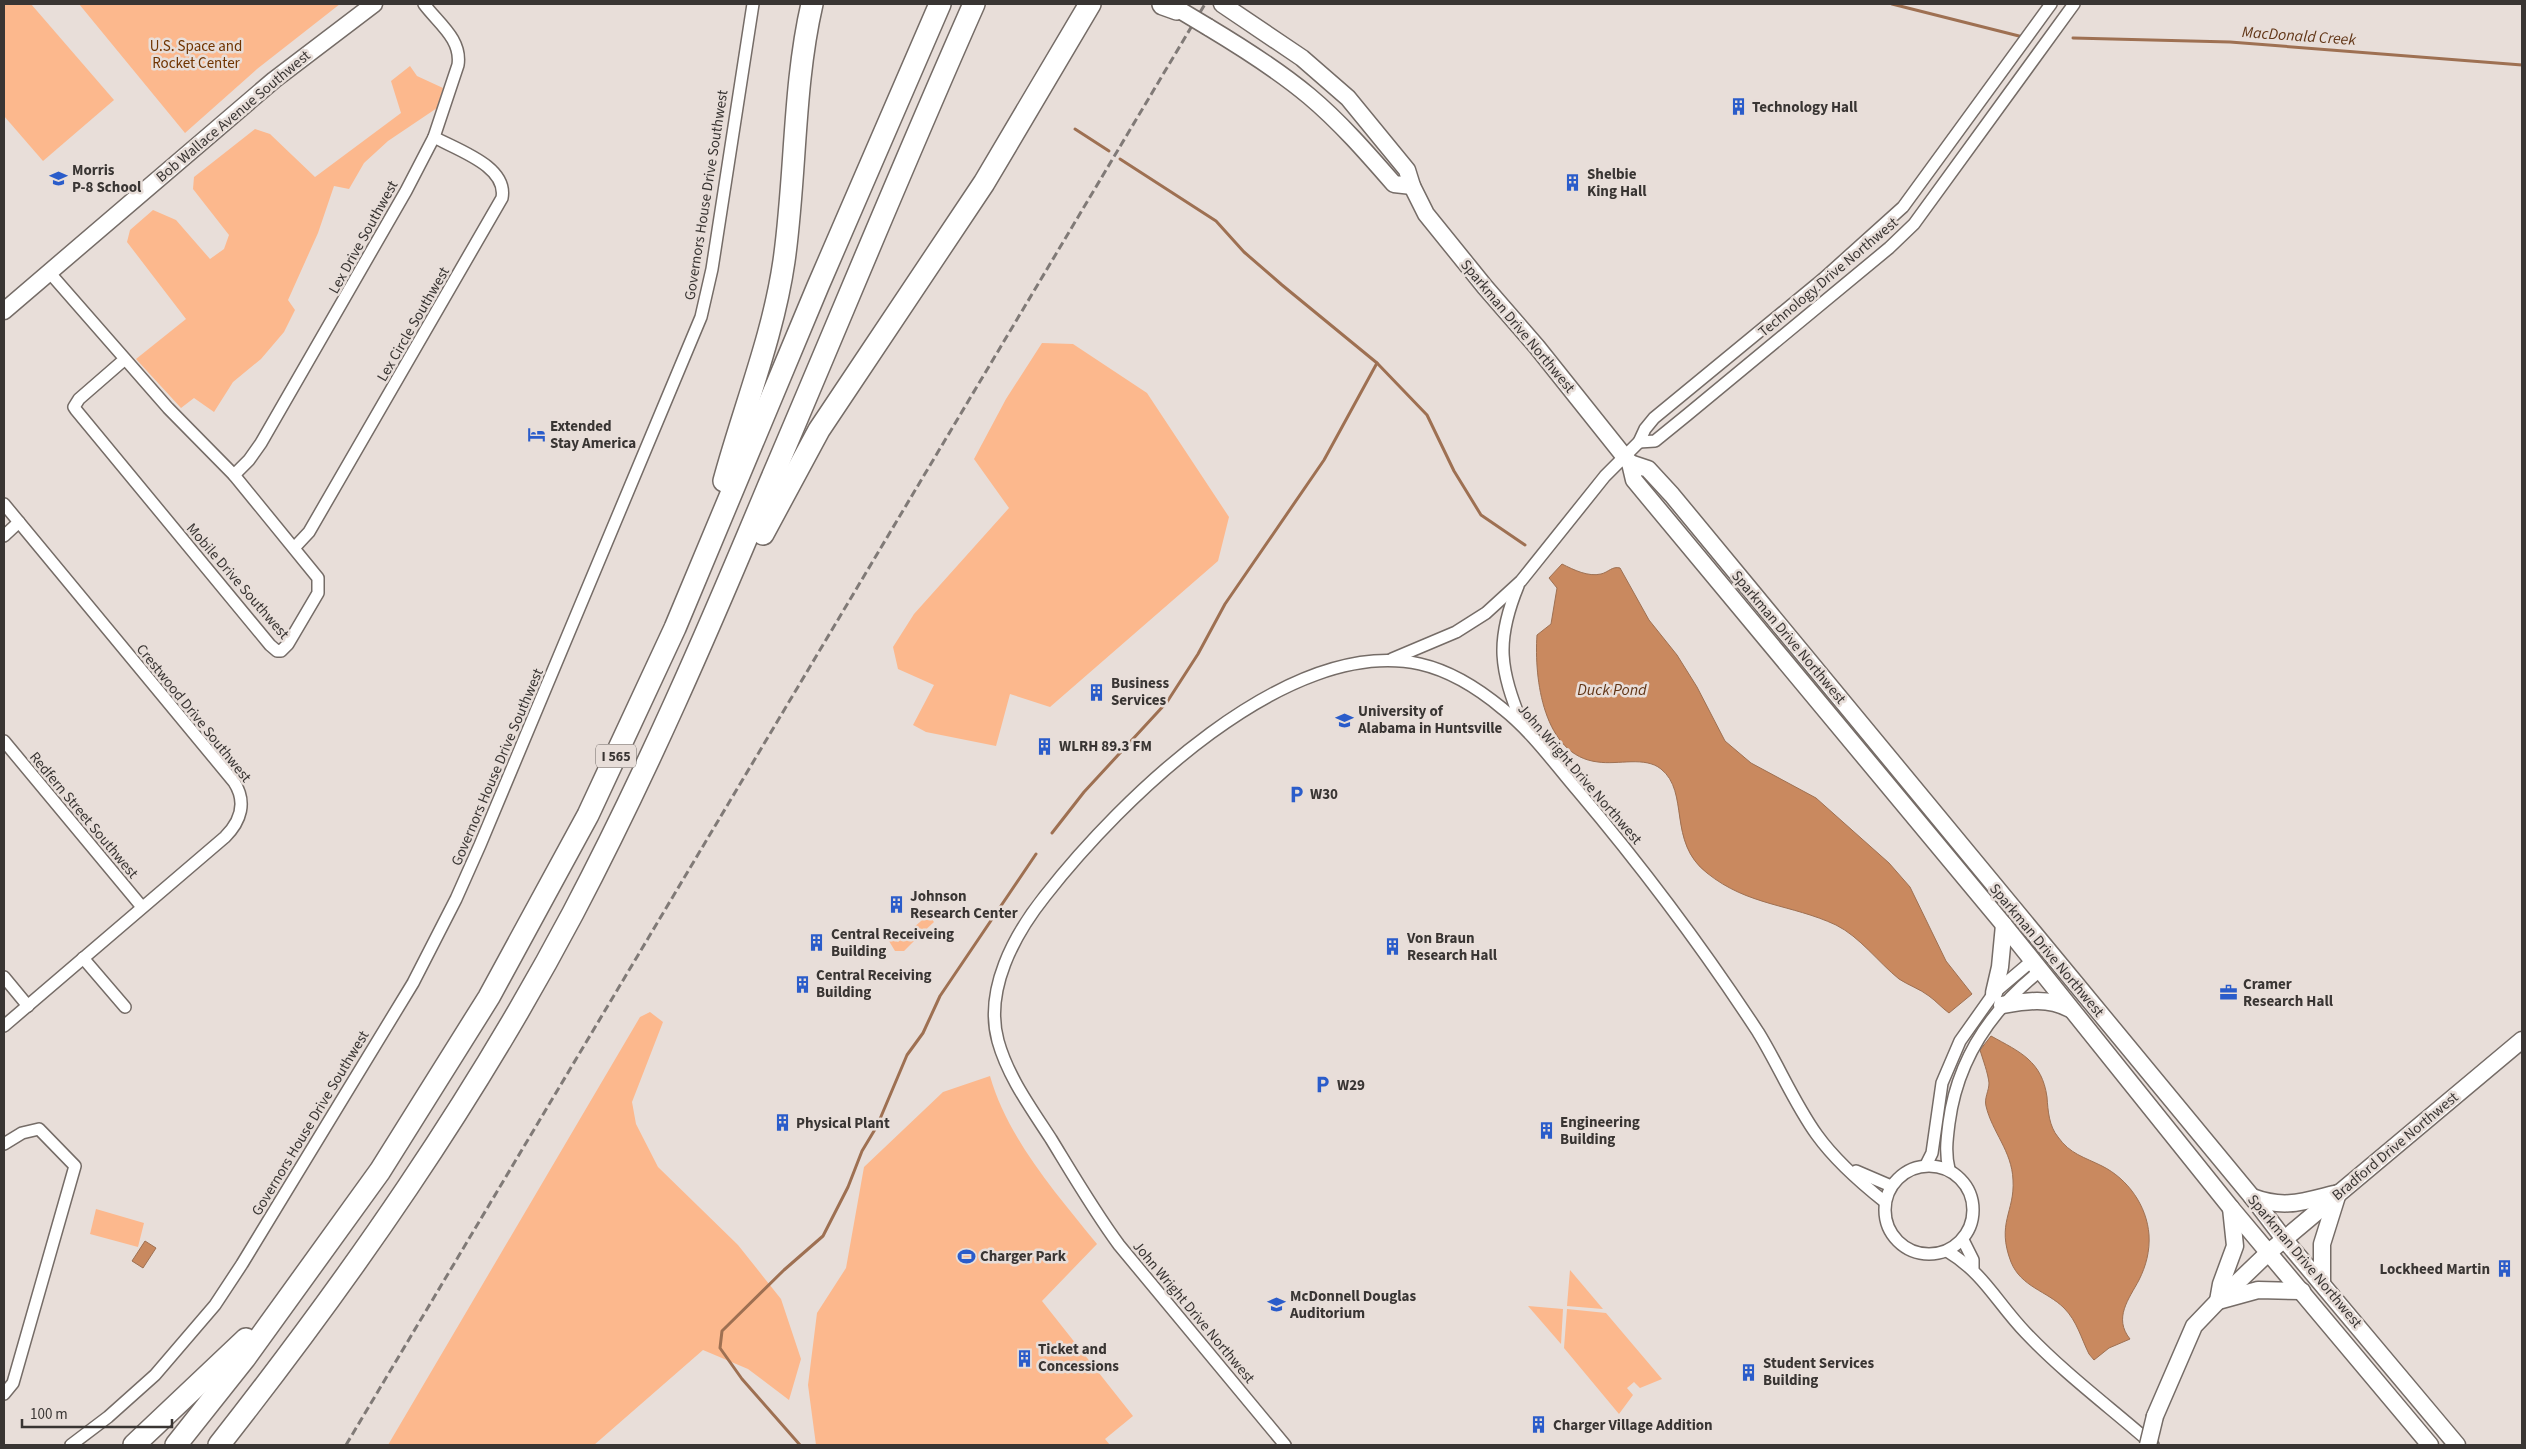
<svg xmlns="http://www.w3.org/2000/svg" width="2526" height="1449" font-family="'Source Sans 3',sans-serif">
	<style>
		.green { fill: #fcb88d }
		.water { fill: #c9895f; stroke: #9e7052 }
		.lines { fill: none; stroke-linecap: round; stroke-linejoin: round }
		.stream { stroke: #9e7052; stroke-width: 3 }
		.street-casing { stroke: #756c67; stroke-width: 14 }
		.secondary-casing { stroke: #756c67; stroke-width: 19 }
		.highway-casing { stroke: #756c67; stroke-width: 24 }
		.street { stroke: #fff; stroke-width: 11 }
		.secondary { stroke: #fff; stroke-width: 16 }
		.highway { stroke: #fff; stroke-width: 21 }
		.rail { stroke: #807a77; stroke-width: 3; stroke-dasharray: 8 4; stroke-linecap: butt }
		.secondary-bridge-casing { stroke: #756c67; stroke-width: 19; stroke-linecap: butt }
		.secondary-bridge { stroke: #fff; stroke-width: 16 }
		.labels { text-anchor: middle; stroke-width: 5; stroke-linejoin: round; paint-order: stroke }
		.shield { fill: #e8ded9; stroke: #6e6865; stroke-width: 1 }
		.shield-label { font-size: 14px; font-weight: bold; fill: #393533 }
		.park-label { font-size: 15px; fill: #6f3400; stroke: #e8ded9 }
		.poi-label { font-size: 15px; font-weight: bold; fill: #393533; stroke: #e8ded9; text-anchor: start }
		.street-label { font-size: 15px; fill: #393533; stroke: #e8ded9 }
		.water-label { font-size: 16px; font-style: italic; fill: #623617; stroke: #e8ded9 }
	</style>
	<rect width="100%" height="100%" fill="#e8ded9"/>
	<!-- green -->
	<g class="green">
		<path d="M4 4H31L114 100 43 161 4 116Z"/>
		<path d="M79 4H340L257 69 185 133Z"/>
		<path d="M410 66 417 76 443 88 437 108 388 141 364 163 349 189 334 186 318 233 288 300 295 310 284 332 261 359 233 382 214 412 194 398 181 408 136 359 186 319 127 242 130 230 153 210 176 220 210 259 224 249 229 235 193 189 194 177 255 129 270 134 315 177 401 113 391 81Z"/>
		<path d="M1042 343 1073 344 1147 393 1229 517 1218 561 1050 707 1010 694 996 746 926 732 913 725 934 685 898 669 893 647 914 614 1009 508 974 459 1006 399Z"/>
		<path d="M928 915 934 922 921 934H918L913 928Z"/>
		<path d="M911 930 916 939 904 951H895L889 941 893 938 898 942Z"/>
		<path d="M650 1012 663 1022 632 1102 636 1124 658 1167 738 1245 781 1299 801 1359 789 1400 748 1369 703 1350 594 1445H388L640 1017Z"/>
		<path d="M990 1076C1008 1139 1056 1193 1097 1244L1042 1301 1133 1416 1105 1439 1110 1445H816L808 1385 817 1313 846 1268 864 1167 943 1092Z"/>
		<path d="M96 1209 144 1223 138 1247 90 1234Z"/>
		<path d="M1570 1270 1603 1309 1567 1306Z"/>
		<path d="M1528 1306 1563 1309 1561 1344Z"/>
		<path d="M1567 1309 1606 1313 1662 1379 1640 1388 1634 1382 1627 1388 1633 1395 1619 1414 1564 1348Z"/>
	</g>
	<!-- water -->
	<g class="water">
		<path d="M1562 564C1574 570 1588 577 1601 574 1609 572 1612 566 1620 568L1649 620 1677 655 1697 687 1725 741 1751 763 1816 798 1889 863 1910 887 1946 961 1972 994 1949 1013C1942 1008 1936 1001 1929 996 1920 989 1908 985 1899 979 1878 962 1860 937 1836 925 1791 904 1748 906 1707 873 1667 842 1690 792 1661 769 1645 756 1618 765 1598 762 1543 756 1534 678 1537 635L1551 624 1557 588 1549 578Z"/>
		<path d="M1991 1036C2020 1052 2042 1061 2047 1097 2048 1111 2049 1126 2058 1137 2070 1154 2084 1157 2102 1166 2128 1179 2147 1206 2149 1235 2150 1251 2146 1266 2139 1280 2129 1299 2113 1318 2130 1339L2109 1348 2094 1360 2089 1354C2081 1338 2077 1321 2064 1308 2047 1291 2021 1287 2011 1262 1996 1223 2015 1212 2013 1180 2012 1151 1992 1132 1986 1106 1984 1098 1989 1091 1989 1083 1988 1073 1983 1060 1980 1050Z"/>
		<path d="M145 1241 156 1248 143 1268 132 1261Z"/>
	</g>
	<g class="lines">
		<!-- stream -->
		<g class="stream">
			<path d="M1892 4 2023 37"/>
			<path d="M2073 38 2230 42 2522 65"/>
			<path d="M1075 129 1109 151"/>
			<path d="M1120 159 1216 221 1244 252 1282 285 1377 363 1427 415 1454 471 1481 515 1525 545"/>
			<path d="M1052 833 1084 792 1167 702 1198 654 1225 604 1324 460 1377 363"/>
			<path d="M800 1445 742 1379 720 1348 722 1331 784 1270 823 1236 848 1187 862 1151 877 1126 907 1055 923 1033 940 996 1036 854"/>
		</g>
		<defs>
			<g id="street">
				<path d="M49 272 168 408 234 475 318 578V593L288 644 281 651H277L270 645 76 410 74 407 79 399 125 359"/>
				<path d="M1639 442 1655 441 1687 415 1889 248 1914 224 2074 4"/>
				<path d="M234 475 249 460 261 443 406 191 434 137 458 65C462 39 438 23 424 4"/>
				<path d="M4 504 234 782C247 802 241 821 225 837L4 1026"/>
				<path d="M4 536 19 522"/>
				<path d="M295 547 309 532 502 198C508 166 457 150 434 137"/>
				<path d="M1518 586C1495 642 1500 669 1522 724"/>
				<path d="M1392 659 1456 632 1486 613 1521 581 1605 476 1639 442 1645 429 1654 418 1823 279 1903 207 2051 4"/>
				<path d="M4 741 142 907"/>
				<path d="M83 958 125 1007"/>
				<path d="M4 977 28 1006"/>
				<path d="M4 1144 22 1133 39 1129 75 1166 13 1383 4 1394"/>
				<path d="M1926 1165 1932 1153 1942 1083 1960 1041 1994 993 2027 965 2036 966"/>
				<circle cx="1929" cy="1210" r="44"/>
				<path d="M1949 1169C1945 1153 1947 1139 1949 1123 1957 1062 1988 1014 2035 975L2036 966"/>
				<path d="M1856 1171 1891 1186"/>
				<path d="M1963 1240 1973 1260V1268"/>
				<path d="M1947 1251C1984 1273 1997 1303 2026 1333 2065 1374 2111 1408 2153 1445"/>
				<path d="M71 1445 108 1417 155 1375 215 1305 242 1264 413 983 456 899 480 845 701 317 712 269 753 4"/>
				<path d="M1285 1445 1119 1245C1094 1211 1073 1175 1051 1139 1031 1108 1008 1077 998 1041 984 990 1014 935 1045 896 1120 800 1287 635 1420 664 1451 671 1479 689 1503 709 1532 732 1554 763 1578 791 1643 868 1703 948 1758 1032 1779 1066 1794 1103 1817 1135 1835 1160 1861 1183 1885 1202"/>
			</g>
			<g id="secondary">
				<path d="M1222 4 1302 58 1348 98 1407 170 1412 186 1426 214 1485 287 1537 347 1624 456 1630 463 1634 480 2004 925 2231 1208 2430 1445"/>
				<path d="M1208 27C1243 48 1278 70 1309 96 1340 122 1367 153 1394 184L1412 186"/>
				<path d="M4 311 274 80 374 4"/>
				<path d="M1630 463 1648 469 1672 495 2252 1197 2284 1239 2457 1445"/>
				<path d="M1994 993 2000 967 2004 925"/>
				<path d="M2002 1005C2026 1001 2048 997 2070 1009"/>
				<path d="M2252 1197C2284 1209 2302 1202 2334 1194"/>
				<path d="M2231 1208 2235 1246 2221 1284 2218 1301 2258 1290 2302 1291"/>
				<path d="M2322 1282V1244L2338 1193"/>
				<path d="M2155 1416 2194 1326 2218 1301 2269 1252 2522 1040"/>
			</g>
			<g id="highway">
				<path d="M1163 4 1177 9"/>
				<path d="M724 481C744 407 773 337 784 261 796 177 793 86 812 4"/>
				<path d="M763 534 819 430 984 183 1090 4"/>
				<path d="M134 1445 246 1339"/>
				<path d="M176 1445 245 1358 380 1171 489 997 588 815 675 628 818 286 940 4"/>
				<path d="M219 1445C351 1277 473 1102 573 913 646 774 708 631 768 487 837 326 903 164 974 4"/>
			</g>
		</defs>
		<!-- street casing -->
		<use href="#street" class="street-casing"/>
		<!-- secondary casing -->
		<use href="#secondary" class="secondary-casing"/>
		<!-- highway casing -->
		<use href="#highway" class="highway-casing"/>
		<!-- street -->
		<use href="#street" class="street"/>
		<!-- secondary -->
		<use href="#secondary" class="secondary"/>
		<!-- highway -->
		<use href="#highway" class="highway"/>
		<!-- rail -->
		<path class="rail" d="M346 1445 1205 4"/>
		<defs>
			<g id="secondary-bridge">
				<path d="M1183 12 1208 27"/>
				<path d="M2148 1445 2155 1416"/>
			</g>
		</defs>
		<!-- secondary-bridge casing -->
		<use href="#secondary-bridge" class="secondary-bridge-casing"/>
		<!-- secondary-bridge -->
		<use href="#secondary-bridge" class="secondary-bridge"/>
	</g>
	<!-- icons -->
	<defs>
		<symbol id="building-bare" viewBox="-9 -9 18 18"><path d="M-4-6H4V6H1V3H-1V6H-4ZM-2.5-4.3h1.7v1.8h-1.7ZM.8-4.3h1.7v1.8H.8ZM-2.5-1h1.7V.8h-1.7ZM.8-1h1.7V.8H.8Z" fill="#2a5cca" stroke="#e8ded9" stroke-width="2.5" paint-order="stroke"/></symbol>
		<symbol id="school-bare" viewBox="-9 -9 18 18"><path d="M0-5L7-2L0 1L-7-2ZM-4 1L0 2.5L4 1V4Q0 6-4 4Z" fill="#2a5cca" stroke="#e8ded9" stroke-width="2.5" paint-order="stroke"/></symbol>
		<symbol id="hotel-bare" viewBox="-9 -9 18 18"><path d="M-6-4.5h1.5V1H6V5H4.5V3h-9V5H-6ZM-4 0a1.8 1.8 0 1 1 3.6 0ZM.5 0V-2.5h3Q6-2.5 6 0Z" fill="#2a5cca" stroke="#e8ded9" stroke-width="2.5" paint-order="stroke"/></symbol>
		<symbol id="university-bare" viewBox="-9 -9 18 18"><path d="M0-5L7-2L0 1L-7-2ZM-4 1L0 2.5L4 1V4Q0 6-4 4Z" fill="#2a5cca" stroke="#e8ded9" stroke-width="2.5" paint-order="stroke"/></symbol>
		<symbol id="parking-bare" viewBox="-9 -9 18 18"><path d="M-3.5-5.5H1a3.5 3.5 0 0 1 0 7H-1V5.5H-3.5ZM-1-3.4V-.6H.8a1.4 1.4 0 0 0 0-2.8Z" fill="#2a5cca" stroke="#e8ded9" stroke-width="2.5" paint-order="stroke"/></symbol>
		<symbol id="office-bare" viewBox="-9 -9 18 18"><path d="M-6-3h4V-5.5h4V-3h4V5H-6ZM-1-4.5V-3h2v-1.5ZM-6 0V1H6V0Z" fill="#2a5cca" stroke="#e8ded9" stroke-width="2.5" paint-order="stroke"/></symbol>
		<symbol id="stadium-bare" viewBox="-9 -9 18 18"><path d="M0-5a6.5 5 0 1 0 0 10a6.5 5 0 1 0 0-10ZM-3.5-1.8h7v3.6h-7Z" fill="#2a5cca" stroke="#e8ded9" stroke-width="2.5" paint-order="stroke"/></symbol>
	</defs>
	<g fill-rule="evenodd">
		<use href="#building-bare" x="1726" y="94" width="25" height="25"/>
		<use href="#school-bare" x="46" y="166" width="25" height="25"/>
		<use href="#building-bare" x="1560" y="170" width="25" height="25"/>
		<use href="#hotel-bare" x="524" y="422" width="25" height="25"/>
		<use href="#building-bare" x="1084" y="680" width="25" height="25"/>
		<use href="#university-bare" x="1332" y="708" width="25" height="25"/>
		<use href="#building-bare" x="1032" y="734" width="25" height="25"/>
		<use href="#parking-bare" x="1284" y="782" width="25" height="25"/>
		<use href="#building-bare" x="884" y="892" width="25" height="25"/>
		<use href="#building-bare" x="804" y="930" width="25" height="25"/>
		<use href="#building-bare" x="1380" y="934" width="25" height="25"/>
		<use href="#building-bare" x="790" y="972" width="25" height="25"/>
		<use href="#office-bare" x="2216" y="980" width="25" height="25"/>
		<use href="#parking-bare" x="1310" y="1072" width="25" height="25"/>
		<use href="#building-bare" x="770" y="1110" width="25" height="25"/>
		<use href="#building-bare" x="1534" y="1118" width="25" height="25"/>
		<use href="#stadium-bare" x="954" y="1244" width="25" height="25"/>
		<use href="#building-bare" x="2492" y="1256" width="25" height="25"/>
		<use href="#university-bare" x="1264" y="1292" width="25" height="25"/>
		<use href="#building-bare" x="1012" y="1346" width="25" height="25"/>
		<use href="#building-bare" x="1736" y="1360" width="25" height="25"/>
		<use href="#building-bare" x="1526" y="1412" width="25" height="25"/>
	</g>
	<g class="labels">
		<!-- shield labels -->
		<rect class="shield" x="596" y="744.5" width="40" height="23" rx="4"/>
		<g class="shield-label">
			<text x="616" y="761">I 565</text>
		</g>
		<!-- park labels -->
		<g class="park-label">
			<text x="196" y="51">U.S. Space and<tspan x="196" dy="17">Rocket Center</tspan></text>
		</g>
		<!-- poi labels -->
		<g class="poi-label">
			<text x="1752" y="112">Technology Hall</text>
			<text x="72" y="175">Morris<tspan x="72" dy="17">P-8 School</tspan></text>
			<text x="1587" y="179">Shelbie<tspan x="1587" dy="17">King Hall</tspan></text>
			<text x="550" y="431">Extended<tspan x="550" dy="17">Stay America</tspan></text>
			<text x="1111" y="688">Business<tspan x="1111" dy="17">Services</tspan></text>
			<text x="1358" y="716">University of<tspan x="1358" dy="17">Alabama in Huntsville</tspan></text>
			<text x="1059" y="751">WLRH 89.3 FM</text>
			<text x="1310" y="799">W30</text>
			<text x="910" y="901">Johnson<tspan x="910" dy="17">Research Center</tspan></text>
			<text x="831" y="939">Central Receiveing<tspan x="831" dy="17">Building</tspan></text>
			<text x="1407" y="943">Von Braun<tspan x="1407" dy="17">Research Hall</tspan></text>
			<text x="816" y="980">Central Receiving<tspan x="816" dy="17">Building</tspan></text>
			<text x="2243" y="989">Cramer<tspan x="2243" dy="17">Research Hall</tspan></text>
			<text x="1337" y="1090">W29</text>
			<text x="1560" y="1127">Engineering<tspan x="1560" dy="17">Building</tspan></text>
			<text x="796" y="1128">Physical Plant</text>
			<text x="980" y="1261">Charger Park</text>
			<text x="2490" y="1274" text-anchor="end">Lockheed Martin</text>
			<text x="1290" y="1301">McDonnell Douglas<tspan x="1290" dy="17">Auditorium</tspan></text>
			<text x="1038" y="1354">Ticket and<tspan x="1038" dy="17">Concessions</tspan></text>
			<text x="1763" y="1368">Student Services<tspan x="1763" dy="17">Building</tspan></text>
			<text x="1553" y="1430">Charger Village Addition</text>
		</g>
		<!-- street labels -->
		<g class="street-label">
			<text transform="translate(233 116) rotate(-40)" y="5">Bob Wallace Avenue Southwest</text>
			<text transform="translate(706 195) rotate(-81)" y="5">Governors House Drive Southwest</text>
			<text transform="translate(363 237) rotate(-61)" y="5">Lex Drive Southwest</text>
			<text transform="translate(1828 277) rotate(-40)" y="5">Technology Drive Northwest</text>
			<text transform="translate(413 324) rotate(-60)" y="5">Lex Circle Southwest</text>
			<text transform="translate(1518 326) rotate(50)" y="5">Sparkman Drive Northwest</text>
			<text transform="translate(238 581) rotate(49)" y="5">Mobile Drive Southwest</text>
			<text transform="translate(1789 637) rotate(50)" y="5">Sparkman Drive Northwest</text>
			<text transform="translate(194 713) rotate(51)" y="5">Crestwood Drive Southwest</text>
			<text transform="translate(497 767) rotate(-67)" y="5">Governors House Drive Southwest</text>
			<text transform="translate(1580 774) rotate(49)" y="5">John Wright Drive Northwest</text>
			<text transform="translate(84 815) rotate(50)" y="5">Redfern Street Southwest</text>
			<text transform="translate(2047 950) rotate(50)" y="5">Sparkman Drive Northwest</text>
			<text transform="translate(310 1123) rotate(-59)" y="5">Governors House Drive Southwest</text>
			<text transform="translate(2395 1146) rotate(-40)" y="5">Bradford Drive Northwest</text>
			<text transform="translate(2305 1261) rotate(50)" y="5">Sparkman Drive Northwest</text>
			<text transform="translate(1194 1312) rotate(50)" y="5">John Wright Drive Northwest</text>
		</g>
		<!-- water labels -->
		<g class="water-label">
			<text transform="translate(2299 35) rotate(4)" y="6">MacDonald Creek</text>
			<text x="1612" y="695">Duck Pond</text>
		</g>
	</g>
	<!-- border -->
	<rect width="2526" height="1449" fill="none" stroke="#393533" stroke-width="10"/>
	<!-- scale -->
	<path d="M22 1419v8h150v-8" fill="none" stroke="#393533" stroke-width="2.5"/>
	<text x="30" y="1419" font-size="15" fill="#393533" stroke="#e8ded9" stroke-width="4" paint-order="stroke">100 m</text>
</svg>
